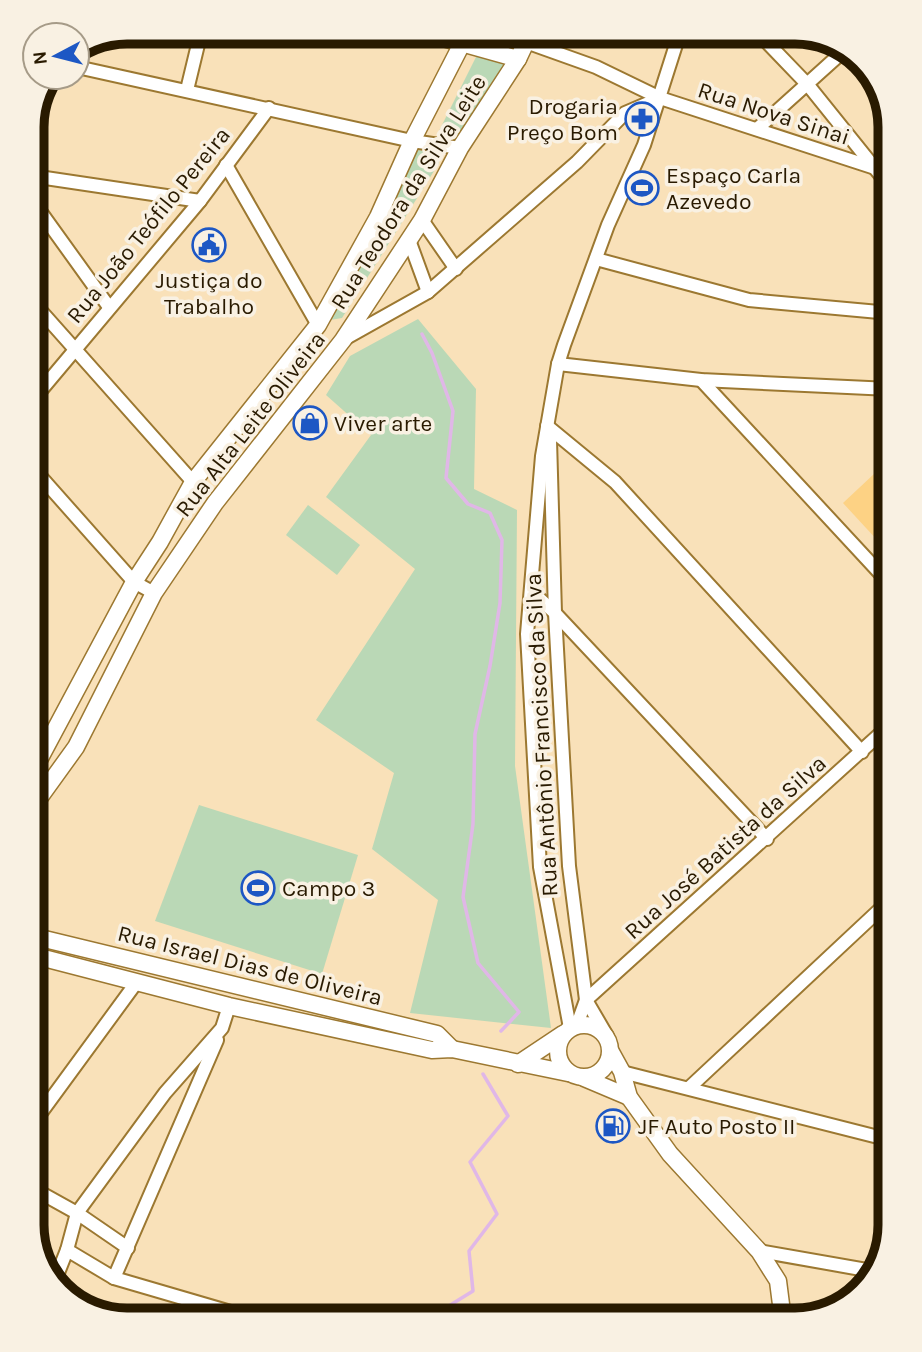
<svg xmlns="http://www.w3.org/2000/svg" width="922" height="1352" font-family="Karla,sans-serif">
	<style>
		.built { fill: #fdd284 }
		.green { fill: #bad8b6 }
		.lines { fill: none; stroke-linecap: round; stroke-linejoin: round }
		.stream { stroke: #e0b7e7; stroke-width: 3.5 }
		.minor-casing { stroke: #9c7831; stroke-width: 16 }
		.major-casing { stroke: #9c7831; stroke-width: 19 }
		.minor { stroke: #fff; stroke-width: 12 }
		.major { stroke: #fff; stroke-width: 16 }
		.labels { text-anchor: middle; stroke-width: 7; stroke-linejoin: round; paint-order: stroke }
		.poi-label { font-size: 23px; fill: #291a00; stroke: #f9f1e3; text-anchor: start }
		.street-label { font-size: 23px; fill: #291a00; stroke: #f9f1e3 }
		.rim { fill: none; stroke: #291a00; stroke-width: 9 }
	</style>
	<rect width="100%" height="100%" fill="#f9e1b9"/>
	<!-- built -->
	<path class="built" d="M890 459V554L843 503Z"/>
	<!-- green -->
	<g class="green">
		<path d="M480 49 515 59 461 141 437 135Z"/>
		<path d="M418 150 436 153 439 163 342 318 330 320Z"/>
		<path d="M418 319 476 389 474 489 517 510 515 766 551 1028 410 1013 438 900 372 849 394 773 316 720 415 569 326 497 371 435 326 395 350 356Z"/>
		<path d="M308 505 360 545 337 575 286 535Z"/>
		<path d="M199 805 358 855 322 974 155 921Z"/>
	</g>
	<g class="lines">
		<!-- stream -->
		<g class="stream">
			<path d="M422 334 432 353 453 411 446 478 468 504 490 513 502 540 500 603 490 666 475 734 473 824 463 897 478 963 519 1012 501 1031"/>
			<path d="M426 1320 473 1291 469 1251 497 1214 470 1162 508 1116 483 1074"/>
		</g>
		<defs>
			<g id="minor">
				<path d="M531 32 526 42 596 67 660 98 875 168"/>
				<path d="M757 32 808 85 890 187"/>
				<path d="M77 67 412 141 460 148"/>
				<path d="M187 90 201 32"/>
				<path d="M757 129 847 48"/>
				<path d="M226 165 318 325"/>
				<path d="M32 176 200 201"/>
				<path d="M32 200 109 307"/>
				<path d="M422 220 456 269"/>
				<path d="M409 240 428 292"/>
				<path d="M596 259 749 300 890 313"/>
				<path d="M32 301 193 482"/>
				<path d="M346 338 428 292 577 162 625 113 660 98"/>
				<path d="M558 364 701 380 890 389"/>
				<path d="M701 380 890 584"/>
				<path d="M32 401 200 201 269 108"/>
				<path d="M547 426 615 482 862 752"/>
				<path d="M550 440 555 613 569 866 586 1000 607 1036"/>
				<path d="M32 467 134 582 154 593"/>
				<path d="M32 506 45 482"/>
				<path d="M531 591 555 613 767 839"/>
				<path d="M577 1025 586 1000 890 725"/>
				<path d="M570 1028 540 867 527 634 542 456 558 364 564 345 608 225 644 145 680 32"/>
				<path d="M622 1072 890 1140"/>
				<path d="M690 1087 890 900"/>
				<path d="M32 1125 136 983"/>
				<path d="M32 1188 77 1213 128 1248"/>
				<path d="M67 1250 114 1278 258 1320"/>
				<path d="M759 1251 878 1272"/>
				<path d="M114 1278 217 1040"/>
				<path d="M54 1283 67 1250 77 1213 165 1093 222 1028 229 1006"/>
			</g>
			<g id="major">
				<path d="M422 32 518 59"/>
				<path d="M32 773 134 582 160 542 193 482 318 325 378 217 412 141 468 32"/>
				<path d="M32 808 76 747 154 593 215 503 343 340 422 220 460 148 518 59 526 42 495 32"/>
				<path d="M32 936 437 1034 452 1049"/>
				<path d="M32 955 229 1006 432 1050 452 1049 568 1073"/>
				<circle cx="584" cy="1051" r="26"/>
				<path d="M611 1052 622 1072 629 1097 670 1154 759 1251 778 1281 783 1320"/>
				<path d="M518 1064 563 1034"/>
				<path d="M584 1078 629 1097"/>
			</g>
		</defs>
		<!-- minor casing -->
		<use href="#minor" class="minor-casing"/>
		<!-- major casing -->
		<use href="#major" class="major-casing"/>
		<!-- minor -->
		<use href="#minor" class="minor"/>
		<!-- major -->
		<use href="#major" class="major"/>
	</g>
	<!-- icons -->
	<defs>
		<symbol id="pharmacy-ring" viewBox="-11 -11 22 22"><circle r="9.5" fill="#f9f1e3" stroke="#1d57c4" stroke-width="1.5"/><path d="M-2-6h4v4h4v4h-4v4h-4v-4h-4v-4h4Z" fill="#1d57c4"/></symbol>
		<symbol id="stadium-ring" viewBox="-11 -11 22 22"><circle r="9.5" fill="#f9f1e3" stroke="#1d57c4" stroke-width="1.5"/><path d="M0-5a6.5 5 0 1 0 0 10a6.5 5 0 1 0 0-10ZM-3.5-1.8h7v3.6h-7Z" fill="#1d57c4"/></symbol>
		<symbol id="civic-ring" viewBox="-11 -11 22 22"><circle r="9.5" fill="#f9f1e3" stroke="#1d57c4" stroke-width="1.5"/><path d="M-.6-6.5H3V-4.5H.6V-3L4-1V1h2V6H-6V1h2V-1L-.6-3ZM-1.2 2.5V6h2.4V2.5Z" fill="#1d57c4"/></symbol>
		<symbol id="shop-ring" viewBox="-11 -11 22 22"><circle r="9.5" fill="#f9f1e3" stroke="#1d57c4" stroke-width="1.5"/><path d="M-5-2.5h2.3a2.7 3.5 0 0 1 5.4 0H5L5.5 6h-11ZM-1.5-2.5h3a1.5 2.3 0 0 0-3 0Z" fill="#1d57c4"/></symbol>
		<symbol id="fuel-ring" viewBox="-11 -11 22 22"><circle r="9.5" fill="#f9f1e3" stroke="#1d57c4" stroke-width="1.5"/><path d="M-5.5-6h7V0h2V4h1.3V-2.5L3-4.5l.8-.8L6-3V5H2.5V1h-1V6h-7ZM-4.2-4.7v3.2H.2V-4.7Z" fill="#1d57c4"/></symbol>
	</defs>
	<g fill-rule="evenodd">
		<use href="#pharmacy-ring" x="623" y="100" width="38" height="38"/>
		<use href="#stadium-ring" x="623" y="169" width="38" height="38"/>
		<use href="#civic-ring" x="190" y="226" width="38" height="38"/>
		<use href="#shop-ring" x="291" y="404" width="38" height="38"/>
		<use href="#stadium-ring" x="239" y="869" width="38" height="38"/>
		<use href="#fuel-ring" x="594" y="1107" width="38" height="38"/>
	</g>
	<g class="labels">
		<!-- poi labels -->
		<g class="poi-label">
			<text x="618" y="114" text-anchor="end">Drogaria<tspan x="618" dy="26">Preço Bom</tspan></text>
			<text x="666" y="183">Espaço Carla<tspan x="666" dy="26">Azevedo</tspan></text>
			<text x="209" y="288" text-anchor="middle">Justiça do<tspan x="209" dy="26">Trabalho</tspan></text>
			<text x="334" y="431">Viver arte</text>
			<text x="282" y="896">Campo 3</text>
			<text x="638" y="1134">JF Auto Posto II</text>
		</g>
		<!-- street labels -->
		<g class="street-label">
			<text transform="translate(774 113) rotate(18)" y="8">Rua Nova Sinai</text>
			<text transform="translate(408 192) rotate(-58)" y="8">Rua Teodora da Silva Leite</text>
			<text transform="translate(148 225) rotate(-51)" y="8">Rua João Teófilo Pereira</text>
			<text transform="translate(250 424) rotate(-52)" y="8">Rua Alta Leite Oliveira</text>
			<text transform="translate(541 735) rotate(-93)" y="8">Rua Antônio Francisco da Silva</text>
			<text transform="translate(725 847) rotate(-42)" y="8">Rua José Batista da Silva</text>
			<text transform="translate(250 965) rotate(14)" y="8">Rua Israel Dias de Oliveira</text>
		</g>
	</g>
	<!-- crop -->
	<path d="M0 0H922V1352H0ZM127 44H795A83 83 0 0 1 878 127V1225A83 83 0 0 1 795 1308H127A83 83 0 0 1 44 1225V127A83 83 0 0 1 127 44Z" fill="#f9f1e3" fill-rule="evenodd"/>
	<path class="rim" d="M127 44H795A83 83 0 0 1 878 127V1225A83 83 0 0 1 795 1308H127A83 83 0 0 1 44 1225V127A83 83 0 0 1 127 44Z"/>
	<!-- north arrow -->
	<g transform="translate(56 56) rotate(263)"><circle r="33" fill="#f9f1e3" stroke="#a69b88" stroke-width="2"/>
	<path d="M0-5L12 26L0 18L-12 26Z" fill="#1d57c4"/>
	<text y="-10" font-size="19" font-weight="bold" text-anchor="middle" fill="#291a00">N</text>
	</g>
</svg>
